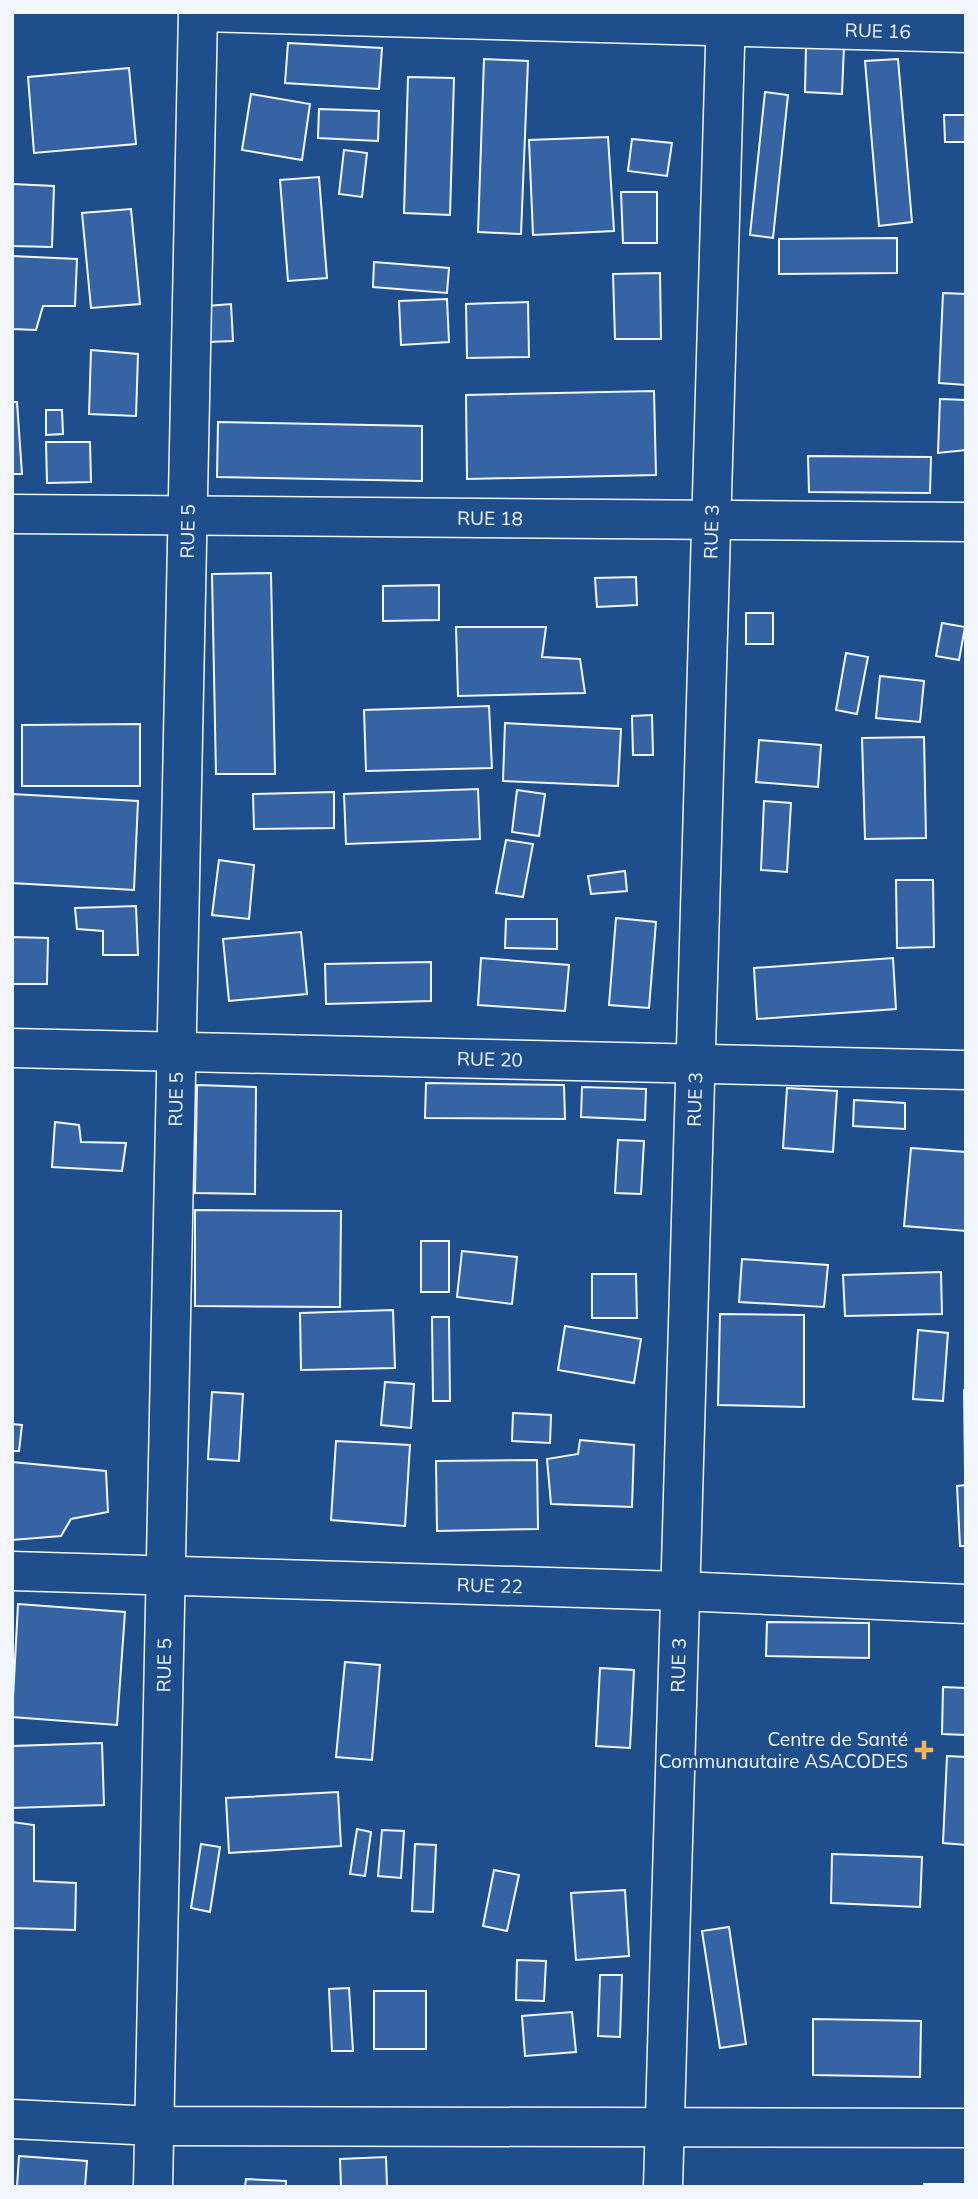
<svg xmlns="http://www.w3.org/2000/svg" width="978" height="2199" font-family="Mulish,sans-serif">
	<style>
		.building { fill: #3563a3; stroke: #f2f6ff; stroke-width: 2 }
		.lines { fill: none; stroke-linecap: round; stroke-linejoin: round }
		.minor-casing { stroke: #f2f6ff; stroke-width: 41 }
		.minor { stroke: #1f4e8c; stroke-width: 38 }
		.poi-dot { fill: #ffb74d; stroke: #1f4e8c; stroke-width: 2.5 }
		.labels { text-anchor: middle; stroke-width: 5; stroke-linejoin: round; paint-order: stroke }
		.street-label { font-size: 19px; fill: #f2f6ff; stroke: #1f4e8c }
		.poi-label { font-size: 19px; fill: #f2f6ff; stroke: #1f4e8c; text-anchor: end }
	</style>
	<rect width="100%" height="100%" fill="#1f4e8c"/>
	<!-- building -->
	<g class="building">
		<path d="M288 43 382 48 379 89 285 83Z"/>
		<path d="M806 46H844L842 94 805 92Z"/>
		<path d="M484 59 528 61 521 234 478 232Z"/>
		<path d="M898 59 912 222 879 226 865 61Z"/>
		<path d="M129 68 136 144 34 153 28 77Z"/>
		<path d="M408 77 454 78 450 215 404 213Z"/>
		<path d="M765 92 788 95 773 238 750 235Z"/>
		<path d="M251 94 310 104 302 160 242 150Z"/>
		<path d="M319 109 379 111 378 141 318 138Z"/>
		<path d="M944 115H966V142H945Z"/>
		<path d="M608 137 614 231 533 235 529 140Z"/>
		<path d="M632 139 672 143 667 176 628 171Z"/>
		<path d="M344 150 367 153 362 197 339 194Z"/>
		<path d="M319 177 327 278 288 281 280 180Z"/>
		<path d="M12 184 54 186 52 247 12 246Z"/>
		<path d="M621 192H657V243H623Z"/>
		<path d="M131 209 140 304 91 308 82 213Z"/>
		<path d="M897 238V273L779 274V239Z"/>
		<path d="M12 256 77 259 75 306H43L36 330 12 329Z"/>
		<path d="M374 262 449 268 447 293 373 287Z"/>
		<path d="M660 273 661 339H615L613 274Z"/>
		<path d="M943 293 966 294V385L939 383Z"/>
		<path d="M447 299 449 342 401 345 399 301Z"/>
		<path d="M528 302 529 357 467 358 466 304Z"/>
		<path d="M231 304 233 341 209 342 207 306Z"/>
		<path d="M91 350 138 354 136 416 89 414Z"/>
		<path d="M654 391 656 475 467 479 466 395Z"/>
		<path d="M940 399 966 400V450L938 453Z"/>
		<path d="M12 402H17L22 474H12Z"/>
		<path d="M46 410H62L63 434 46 435Z"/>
		<path d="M218 422 422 426V481L217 477Z"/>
		<path d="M46 442H90L91 482 47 483Z"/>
		<path d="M808 456 931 457 930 493 809 492Z"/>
		<path d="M271 573 275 774H216L212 574Z"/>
		<path d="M636 577 637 605 597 607 595 578Z"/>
		<path d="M439 585V620L383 621V586Z"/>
		<rect x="746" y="613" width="27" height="31"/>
		<path d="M942 623 965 627 959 660 936 656Z"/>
		<path d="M456 627H546L542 657 580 659 585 693 458 696Z"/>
		<path d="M846 653 868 657 857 714 836 710Z"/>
		<path d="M880 676 924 681 920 722 876 718Z"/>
		<path d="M489 706 492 768 366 771 364 710Z"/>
		<path d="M652 715 653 755H633L632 716Z"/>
		<path d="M505 723 621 729 618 786 503 781Z"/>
		<path d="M140 724V786H22V725Z"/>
		<path d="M924 737 926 838 865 839 862 738Z"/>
		<path d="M759 740 821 745 818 787 756 782Z"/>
		<path d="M478 789 480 839 346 844 344 794Z"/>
		<path d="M517 790 545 794 539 836 512 832Z"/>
		<path d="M334 792V828L254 829 253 794Z"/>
		<path d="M12 794 138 801 134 890 12 883Z"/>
		<path d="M764 801 791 803 787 872 761 870Z"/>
		<path d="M506 840 533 844 523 897 496 893Z"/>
		<path d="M219 860 254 865 249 919 212 915Z"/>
		<path d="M625 871 627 891 591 894 588 876Z"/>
		<path d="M896 880H933L934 947 897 948Z"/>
		<path d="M136 906 138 955H103V931L77 929 75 908Z"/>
		<path d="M616 918 656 922 649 1008 609 1005Z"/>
		<path d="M506 919H557V949L505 948Z"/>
		<path d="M301 932 307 994 229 1001 223 939Z"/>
		<path d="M12 937 48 938 47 984H12Z"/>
		<path d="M481 958 569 965 565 1011 478 1005Z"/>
		<path d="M893 958 896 1009 757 1019 754 968Z"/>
		<path d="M431 962V1001L326 1004 325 964Z"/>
		<path d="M426 1083 564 1085 565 1119 425 1118Z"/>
		<path d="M197 1085 256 1087 255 1194 195 1193Z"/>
		<path d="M582 1087 646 1089 645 1120 581 1117Z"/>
		<path d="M787 1088 837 1091 833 1152 783 1148Z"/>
		<path d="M854 1100 905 1103V1129L853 1126Z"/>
		<path d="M55 1122 79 1125 81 1142 126 1143 122 1171 52 1167Z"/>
		<path d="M618 1140 644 1141 641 1194 615 1193Z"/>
		<path d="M911 1148 966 1152V1231L904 1226Z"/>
		<path d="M195 1210 341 1211 340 1307 195 1306Z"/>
		<rect x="421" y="1241" width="28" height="51"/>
		<path d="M462 1251 517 1257 512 1304 457 1297Z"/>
		<path d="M742 1259 828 1265 824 1307 739 1302Z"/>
		<path d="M941 1272 942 1314 845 1316 843 1275Z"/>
		<path d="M592 1274H636L637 1318H592Z"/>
		<path d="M393 1310 395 1368 301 1370 300 1313Z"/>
		<path d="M720 1314 804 1315V1407L718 1405Z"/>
		<path d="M432 1317H449L450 1401H433Z"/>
		<path d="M565 1326 641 1339 634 1383 558 1370Z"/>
		<path d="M918 1330 948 1333 943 1401 913 1399Z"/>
		<path d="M385 1382 414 1384 411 1428 381 1425Z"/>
		<path d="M964 1390H966V1469H965Z"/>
		<path d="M212 1392 243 1394 239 1461 208 1459Z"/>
		<path d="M513 1413 551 1415 550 1443 512 1441Z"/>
		<path d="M12 1424 22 1425 19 1451H12Z"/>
		<path d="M580 1440 634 1445 632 1507 551 1504 547 1459 578 1454Z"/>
		<path d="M336 1441 410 1445 405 1526 331 1520Z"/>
		<path d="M537 1460 538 1529 437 1531 436 1461Z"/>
		<path d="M12 1462 106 1471 108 1512 71 1519 61 1536 12 1540Z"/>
		<path d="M966 1485V1546H960L957 1486Z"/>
		<path d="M18 1604 125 1612 117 1725 12 1717Z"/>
		<path d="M767 1622 869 1623V1658L766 1656Z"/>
		<path d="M345 1662 380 1665 372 1760 336 1757Z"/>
		<path d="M600 1668 634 1670 630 1748 596 1746Z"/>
		<path d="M943 1687 966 1688V1735L942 1734Z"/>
		<path d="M102 1743 104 1805 12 1808V1746Z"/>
		<path d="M947 1756 966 1757V1845L943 1843Z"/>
		<path d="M338 1792 341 1846 229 1853 226 1798Z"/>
		<path d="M12 1822 34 1825V1881L76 1883 75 1930 12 1928Z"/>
		<path d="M357 1829 371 1832 365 1876 350 1874Z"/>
		<path d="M382 1830 404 1831 401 1878 378 1876Z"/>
		<path d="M201 1844 220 1847 210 1912 191 1908Z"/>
		<path d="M415 1844 436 1845 433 1912 412 1911Z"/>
		<path d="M832 1854 922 1857 920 1907 831 1903Z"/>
		<path d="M494 1870 519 1875 507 1931 483 1926Z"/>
		<path d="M625 1890 629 1956 576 1960 571 1893Z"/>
		<path d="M729 1927 746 2044 720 2048 702 1931Z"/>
		<path d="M517 1960 546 1961 544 2001 516 2000Z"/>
		<path d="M600 1975H622L620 2037 598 2036Z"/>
		<path d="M349 1988 353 2051H332L329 1989Z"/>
		<rect x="374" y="1991" width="52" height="58"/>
		<path d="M572 2012 576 2052 525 2056 522 2016Z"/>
		<path d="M813 2019 921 2021 920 2077 813 2075Z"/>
		<path d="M19 2156 87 2161 85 2187H17Z"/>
		<path d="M386 2157 387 2186 341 2187 340 2159Z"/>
		<path d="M246 2179 286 2181V2187H245Z"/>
		<rect x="924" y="2184" width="42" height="3"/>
	</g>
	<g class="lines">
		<defs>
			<g id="minor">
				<path id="s1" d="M202 12 966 33"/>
				<path id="s2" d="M12 514 966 522"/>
				<path id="s3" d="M12 1048 966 1070"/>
				<path id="s4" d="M12 1571 680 1591 966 1604"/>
				<path d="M12 2119 154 2126 966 2128"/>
				<path id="s5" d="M153 2187 198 12"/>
				<path id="s6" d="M663 2187 726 12"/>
			</g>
		</defs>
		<!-- minor casing -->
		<use href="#minor" class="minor-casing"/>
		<!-- minor -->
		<use href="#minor" class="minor"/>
	</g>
	<!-- markers -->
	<path class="poi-dot" d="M920.5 1739.5h7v7h7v7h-7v7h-7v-7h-7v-7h7z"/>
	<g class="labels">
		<!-- street labels -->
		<g class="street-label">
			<text dy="7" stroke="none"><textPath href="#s1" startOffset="676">RUE 16</textPath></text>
			<text dy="7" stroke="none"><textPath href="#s2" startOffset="478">RUE 18</textPath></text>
			<text dy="7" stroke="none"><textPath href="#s5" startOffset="1656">RUE 5</textPath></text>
			<text dy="7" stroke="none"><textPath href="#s6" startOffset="1656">RUE 3</textPath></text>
			<text dy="7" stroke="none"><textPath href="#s3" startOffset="478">RUE 20</textPath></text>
			<text dy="7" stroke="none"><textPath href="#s6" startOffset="1088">RUE 3</textPath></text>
			<text dy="7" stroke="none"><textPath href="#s5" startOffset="1088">RUE 5</textPath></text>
			<text dy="7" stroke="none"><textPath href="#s4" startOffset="478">RUE 22</textPath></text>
			<text dy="7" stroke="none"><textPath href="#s5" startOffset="522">RUE 5</textPath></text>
			<text dy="7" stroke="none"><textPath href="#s6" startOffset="522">RUE 3</textPath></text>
		</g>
		<!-- poi labels -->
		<g class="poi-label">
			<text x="908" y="1746">Centre de Santé<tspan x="908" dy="22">Communautaire ASACODES</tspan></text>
		</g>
	</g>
	<!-- border -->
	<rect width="978" height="2199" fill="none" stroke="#f2f6ff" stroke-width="28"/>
</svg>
